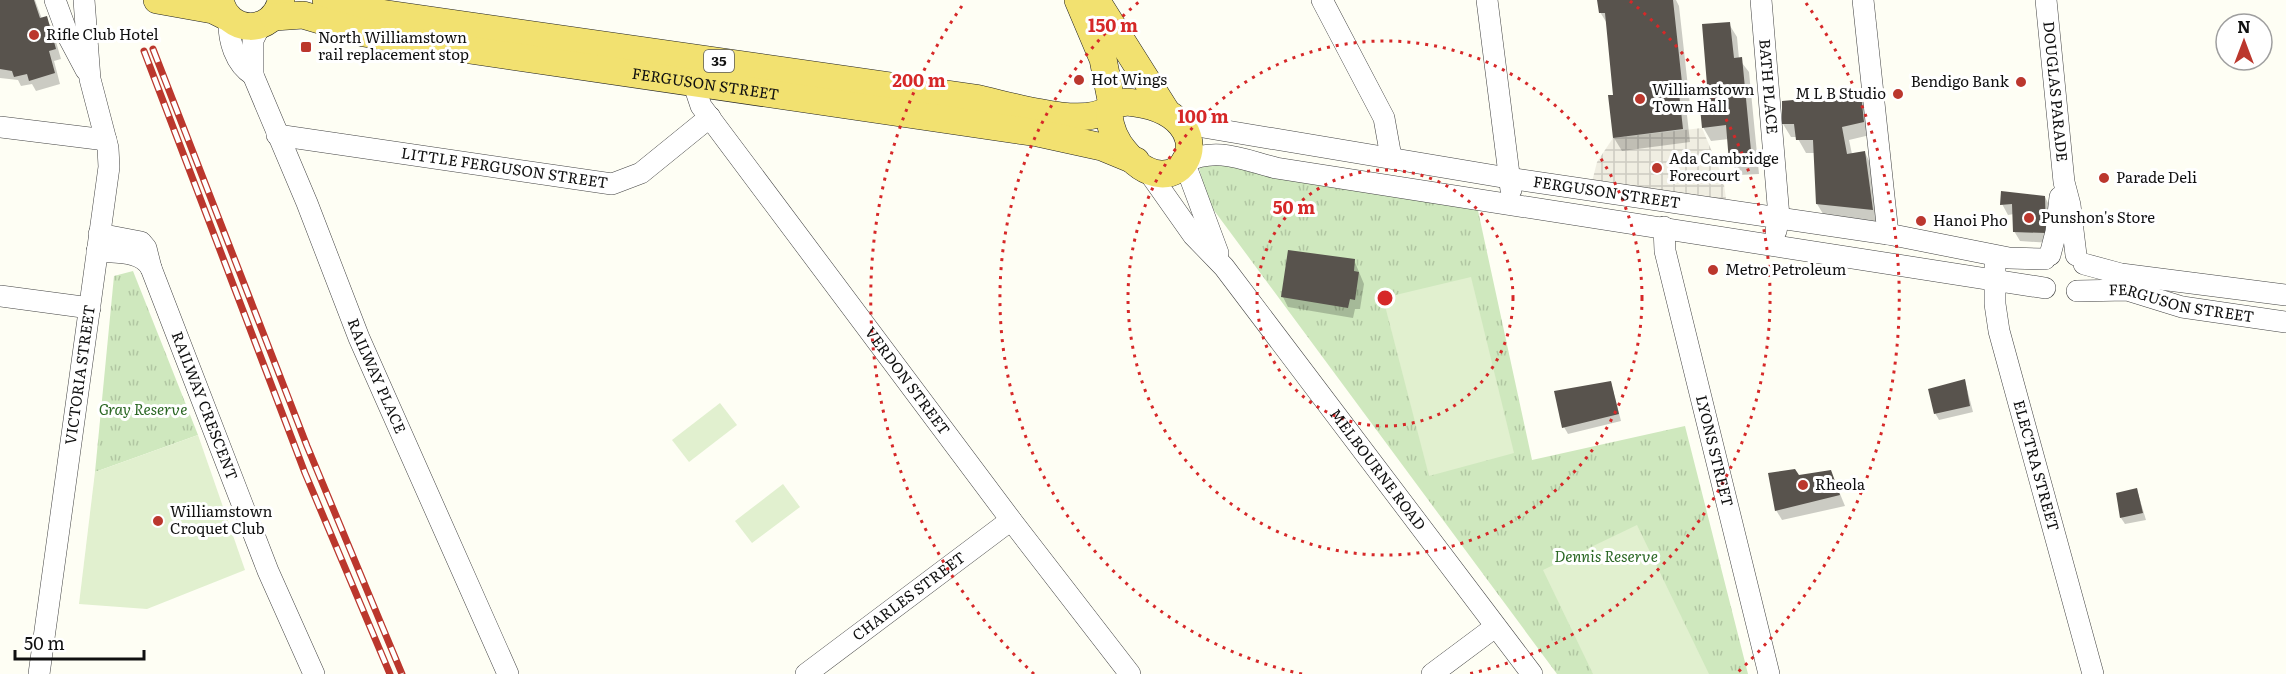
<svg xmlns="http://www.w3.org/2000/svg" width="2286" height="674" font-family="Literata,serif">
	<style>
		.grass { fill: url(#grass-tufts) }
		.pitch { fill: #e1f0cf }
		.plaza { fill: url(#plaza-grid) }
		.shadow { fill: #0003 }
		.building { fill: #58534d }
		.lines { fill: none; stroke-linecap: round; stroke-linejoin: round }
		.minor-casing { stroke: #434343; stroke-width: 22 }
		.major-casing { stroke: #212121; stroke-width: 28 }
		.minor { stroke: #fff; stroke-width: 21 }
		.major { stroke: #f2e170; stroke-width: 27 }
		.rail-casing { stroke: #bb372d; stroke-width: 7 }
		.rail { stroke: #fff; stroke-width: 4.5; stroke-dasharray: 14; stroke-linecap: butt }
		.ring { fill: none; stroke: #d62828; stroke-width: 3; stroke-dasharray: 3 6 }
		.poi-dot { fill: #bb372d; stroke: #fff; stroke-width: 2 }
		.labels { text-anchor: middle; stroke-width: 6; stroke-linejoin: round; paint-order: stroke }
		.shield { fill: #fff; stroke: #585858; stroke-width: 1.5 }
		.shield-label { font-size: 14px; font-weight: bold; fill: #101010 }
		.poi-label { font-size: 15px; fill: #101010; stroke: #fff; text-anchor: start }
		.street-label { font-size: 15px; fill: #101010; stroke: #fff }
		.park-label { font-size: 15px; font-style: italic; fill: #296622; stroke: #fff }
		.centre { fill: #d62828; stroke: #fff; stroke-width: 3 }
		.ring-label { font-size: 18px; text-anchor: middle; font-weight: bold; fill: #d62828; stroke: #fff; stroke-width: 6; stroke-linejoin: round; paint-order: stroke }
	</style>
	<defs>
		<pattern id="grass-tufts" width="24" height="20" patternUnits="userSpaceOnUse" patternTransform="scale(1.5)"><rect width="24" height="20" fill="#cfe8be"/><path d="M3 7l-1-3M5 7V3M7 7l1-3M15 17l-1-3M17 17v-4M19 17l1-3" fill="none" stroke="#b1c6a2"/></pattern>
		<pattern id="plaza-grid" width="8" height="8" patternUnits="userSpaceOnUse" patternTransform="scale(1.5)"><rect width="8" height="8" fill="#f0eee2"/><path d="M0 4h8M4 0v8" fill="none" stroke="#cdcbc1"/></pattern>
	</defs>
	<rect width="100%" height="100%" fill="#fefef4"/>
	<!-- grass -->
	<g class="grass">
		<path d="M1213 163 1477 206 1532 460 1685 426 1748 674H1557L1213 209 1205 192 1199 168Z"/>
		<path d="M133 271 198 435 95 472 114 276Z"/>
	</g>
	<!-- pitch -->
	<g class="pitch">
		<path d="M1471 277 1514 453 1429 476 1383 298Z"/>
		<path d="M720 403 737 425 689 462 672 440Z"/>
		<path d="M198 435 245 570 147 609 79 604 95 472Z"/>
		<path d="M783 484 800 507 752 543 735 521Z"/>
		<path d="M1637 525 1709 674H1593L1543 570Z"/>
	</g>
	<!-- plaza -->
	<path class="plaza" d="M1702 128 1723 178 1727 205 1592 182 1597 162 1613 138Z"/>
	<!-- shadow -->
	<g class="shadow">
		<path d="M0 0H35L42 19 46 18 52 28 61 59 54 61 60 84 36 91 32 84 21 86 18 80 0 78Z"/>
		<path d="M1599 0H1676L1679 6 1690 105 1686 106 1690 142 1622 151 1614 138V96L1608 25 1600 12Z"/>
		<path d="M1729 24 1737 37 1739 59 1749 72 1759 174 1739 175 1731 161 1729 139 1711 141 1703 127 1708 87Z"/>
		<path d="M1860 96 1868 109 1870 135 1849 140 1852 154 1865 153 1872 166 1879 223 1825 217 1817 204 1815 153H1806L1797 137H1791L1783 124 1784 102Z"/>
		<path d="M2045 197 2050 207 2051 243 2020 241 2014 231V214L2008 215 2002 204Z"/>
		<path d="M1354 260 1364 284 1360 309H1355L1353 318 1288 307 1283 297Z"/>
		<path d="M1965 381 1973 412 1939 420 1935 413Z"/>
		<path d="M1611 382 1621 421 1568 434 1564 427Z"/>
		<path d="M1831 472 1845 506 1782 520 1776 510 1798 477Z"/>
		<path d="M2137 490 2146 520 2125 524 2121 518Z"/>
	</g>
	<!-- building -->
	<g class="building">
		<path d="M0 0H34L40 18 47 16 56 49 49 51 55 73 29 81 27 74 14 77 12 71 0 69Z"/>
		<path d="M1597 0H1673L1683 92 1679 93 1683 129 1613 138 1608 95H1613L1605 13H1599Z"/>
		<path d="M1730 22 1734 58 1742 57 1752 161 1729 162 1726 125 1702 128 1698 87 1707 85 1702 24Z"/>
		<path d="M1861 94 1864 122 1842 127 1847 154 1865 151 1873 210 1816 204 1813 140H1796L1794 124H1782V101Z"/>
		<path d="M2001 191 2045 196 2046 233 2013 232 2012 204 2000 205Z"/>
		<path d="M1288 250 1355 259 1354 271 1359 272 1355 300 1350 299 1348 308 1281 297Z"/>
		<path d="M1965 379 1970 406 1934 414 1928 389Z"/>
		<path d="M1611 381 1619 414 1562 428 1554 391Z"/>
		<path d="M1795 469 1799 475 1831 470 1840 495 1775 511 1768 473Z"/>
		<path d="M2137 488 2143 513 2120 518 2116 493Z"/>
	</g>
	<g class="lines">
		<defs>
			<g id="minor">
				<path d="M55 0 69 38 86 70"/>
				<path d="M1322 0 1384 118 1391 157"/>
				<path d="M1487 0 1511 190"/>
				<path id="s1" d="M1761 0 1779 217 1776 231"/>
				<path d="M1863 0 1888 234"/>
				<path id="s2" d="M2046 0 2064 182 2070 205 2076 255"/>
				<path d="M229 19C228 40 235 64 253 75"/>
				<path id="s3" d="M260 26 253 40V75L307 203 359 338 508 674"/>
				<path id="s4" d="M694 85 701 106 1011 520 1130 674"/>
				<path id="s5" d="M1172 116 1203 127 1508 178 1888 234 2009 258 2045 259"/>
				<path d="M0 127 106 140"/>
				<path id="s6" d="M277 135 612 184 641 173 710 117"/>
				<path d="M1185 162C1217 146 1244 160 1276 168L2045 288"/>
				<path d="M1185 164 1218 253"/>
				<path id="s7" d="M1145 167 1193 235 1224 267 1532 674"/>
				<path id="s8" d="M1664 227 1665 251 1769 674"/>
				<path id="s9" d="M99 234 141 242 146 248 151 268 268 571 314 674"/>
				<path d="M97 251C115 253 142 250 151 268"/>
				<path d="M2050 255 2056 232 2060 197"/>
				<path d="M2084 264 2121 274 2286 295"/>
				<path id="s10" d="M1995 265V304L1999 331 2093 674"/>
				<path id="s11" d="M2077 291 2127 290 2182 307 2286 322"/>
				<path d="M0 296 90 308"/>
				<path id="s12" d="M39 674 109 167 108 148 90 79 84 0"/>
				<path id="s13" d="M806 674 1011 520"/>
				<path d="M1432 674 1495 627"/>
			</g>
			<g id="major">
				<path d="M157 0 213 10 227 17"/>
				<path d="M220 0C227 35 273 35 281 1"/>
				<path d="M326 0 366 11 975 98C1006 104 1086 131 1111 107"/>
				<path d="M1078 0 1103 59 1112 105"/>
				<path d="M1096 0 1166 111"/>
				<path id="s14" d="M274 17 303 15 364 33 415 42 1038 133 1102 147 1136 161"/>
				<path d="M1127 102C1238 112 1178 227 1119 144 1112 133 1106 116 1112 105Z"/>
			</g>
		</defs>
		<!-- minor casing -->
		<use href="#minor" class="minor-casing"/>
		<!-- major casing -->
		<use href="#major" class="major-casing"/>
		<!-- minor -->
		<use href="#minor" class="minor"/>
		<!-- major -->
		<use href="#major" class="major"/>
		<defs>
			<g id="rail">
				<path d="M153 49 307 446 402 674"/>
				<path d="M144 51 305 473 390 674"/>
			</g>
		</defs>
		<!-- rail casing -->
		<use href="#rail" class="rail-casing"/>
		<!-- rail -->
		<use href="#rail" class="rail"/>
	</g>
	<!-- distance rings -->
	<g class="ring">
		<circle cx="1385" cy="298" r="128"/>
		<circle cx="1385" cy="298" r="257"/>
		<path d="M1302 674A385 385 0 0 1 1140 1M1630 1A385 385 0 0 1 1468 674"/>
		<path d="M1034 674A514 514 0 0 1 964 3M1806 3A514 514 0 0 1 1736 674"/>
	</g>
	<!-- markers -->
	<g class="poi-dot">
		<circle cx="34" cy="35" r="6"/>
		<rect x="300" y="41" width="12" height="12" rx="3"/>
		<circle cx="1079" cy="80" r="6"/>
		<circle cx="2021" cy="82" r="6"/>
		<circle cx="1898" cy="94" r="6"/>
		<circle cx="1640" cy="99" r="6"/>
		<circle cx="1657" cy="168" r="6"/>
		<circle cx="2104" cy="178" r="6"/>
		<circle cx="2029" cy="218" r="6"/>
		<circle cx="1921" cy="221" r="6"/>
		<circle cx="1713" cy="270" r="6"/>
		<circle cx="1803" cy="485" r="6"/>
		<circle cx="158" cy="521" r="6"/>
	</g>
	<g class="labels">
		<!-- shield labels -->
		<rect class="shield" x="704" y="50" width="30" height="22" rx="4.5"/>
		<g class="shield-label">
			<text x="719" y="66">35</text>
		</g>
		<!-- poi labels -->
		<g class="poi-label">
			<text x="46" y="40">Rifle Club Hotel</text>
			<text x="318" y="43">North Williamstown<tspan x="318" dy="17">rail replacement stop</tspan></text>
			<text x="1091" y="85">Hot Wings</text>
			<text x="2009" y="87" text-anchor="end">Bendigo Bank</text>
			<text x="1652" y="95">Williamstown<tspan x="1652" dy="17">Town Hall</tspan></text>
			<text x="1886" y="99" text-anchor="end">M L B Studio</text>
			<text x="1669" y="164">Ada Cambridge<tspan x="1669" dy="17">Forecourt</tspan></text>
			<text x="2116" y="183">Parade Deli</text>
			<text x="2041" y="223">Punshon's Store</text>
			<text x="1933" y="226">Hanoi Pho</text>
			<text x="1725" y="275">Metro Petroleum</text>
			<text x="1815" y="490">Rheola</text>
			<text x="170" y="517">Williamstown<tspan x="170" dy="17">Croquet Club</tspan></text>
		</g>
		<!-- street labels -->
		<g class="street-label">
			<text dy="5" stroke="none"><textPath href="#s14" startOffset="438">FERGUSON STREET</textPath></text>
			<text dy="5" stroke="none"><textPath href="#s1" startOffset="87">BATH PLACE</textPath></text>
			<text dy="5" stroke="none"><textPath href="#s2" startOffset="92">DOUGLAS PARADE</textPath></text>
			<text dy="5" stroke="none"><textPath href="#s6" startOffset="230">LITTLE FERGUSON STREET</textPath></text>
			<text dy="5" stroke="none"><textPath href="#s5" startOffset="442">FERGUSON STREET</textPath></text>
			<text dy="5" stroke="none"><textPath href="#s11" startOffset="106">FERGUSON STREET</textPath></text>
			<text dy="5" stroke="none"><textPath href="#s12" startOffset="302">VICTORIA STREET</textPath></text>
			<text dy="5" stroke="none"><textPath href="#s3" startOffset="376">RAILWAY PLACE</textPath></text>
			<text dy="5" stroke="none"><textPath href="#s4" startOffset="366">VERDON STREET</textPath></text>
			<text dy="5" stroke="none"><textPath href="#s9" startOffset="219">RAILWAY CRESCENT</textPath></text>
			<text dy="5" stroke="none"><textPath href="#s8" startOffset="230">LYONS STREET</textPath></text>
			<text dy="5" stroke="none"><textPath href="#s10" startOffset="206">ELECTRA STREET</textPath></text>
			<text dy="5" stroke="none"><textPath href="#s7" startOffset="382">MELBOURNE ROAD</textPath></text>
			<text dy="5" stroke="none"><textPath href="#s13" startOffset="129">CHARLES STREET</textPath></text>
		</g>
		<!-- park labels -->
		<g class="park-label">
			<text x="143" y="415">Gray Reserve</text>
			<text x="1606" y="562">Dennis Reserve</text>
		</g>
	</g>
	<circle cx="1385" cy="298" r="9" class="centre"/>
	<g class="ring-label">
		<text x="1113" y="32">150 m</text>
		<text x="919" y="87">200 m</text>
		<text x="1203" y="123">100 m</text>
		<text x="1294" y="214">50 m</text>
	</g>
	<!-- north arrow -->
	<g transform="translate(2244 42)"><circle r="28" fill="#ffffff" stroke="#9f9f9f" stroke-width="1.5"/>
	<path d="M0-4.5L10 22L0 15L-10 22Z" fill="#bb372d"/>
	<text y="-9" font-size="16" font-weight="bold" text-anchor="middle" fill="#101010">N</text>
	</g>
	<!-- scale -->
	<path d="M15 650v9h129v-9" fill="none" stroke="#101010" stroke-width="3"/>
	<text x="24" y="650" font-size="18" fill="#101010" stroke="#ffffff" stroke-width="4.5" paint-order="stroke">50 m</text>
</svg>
